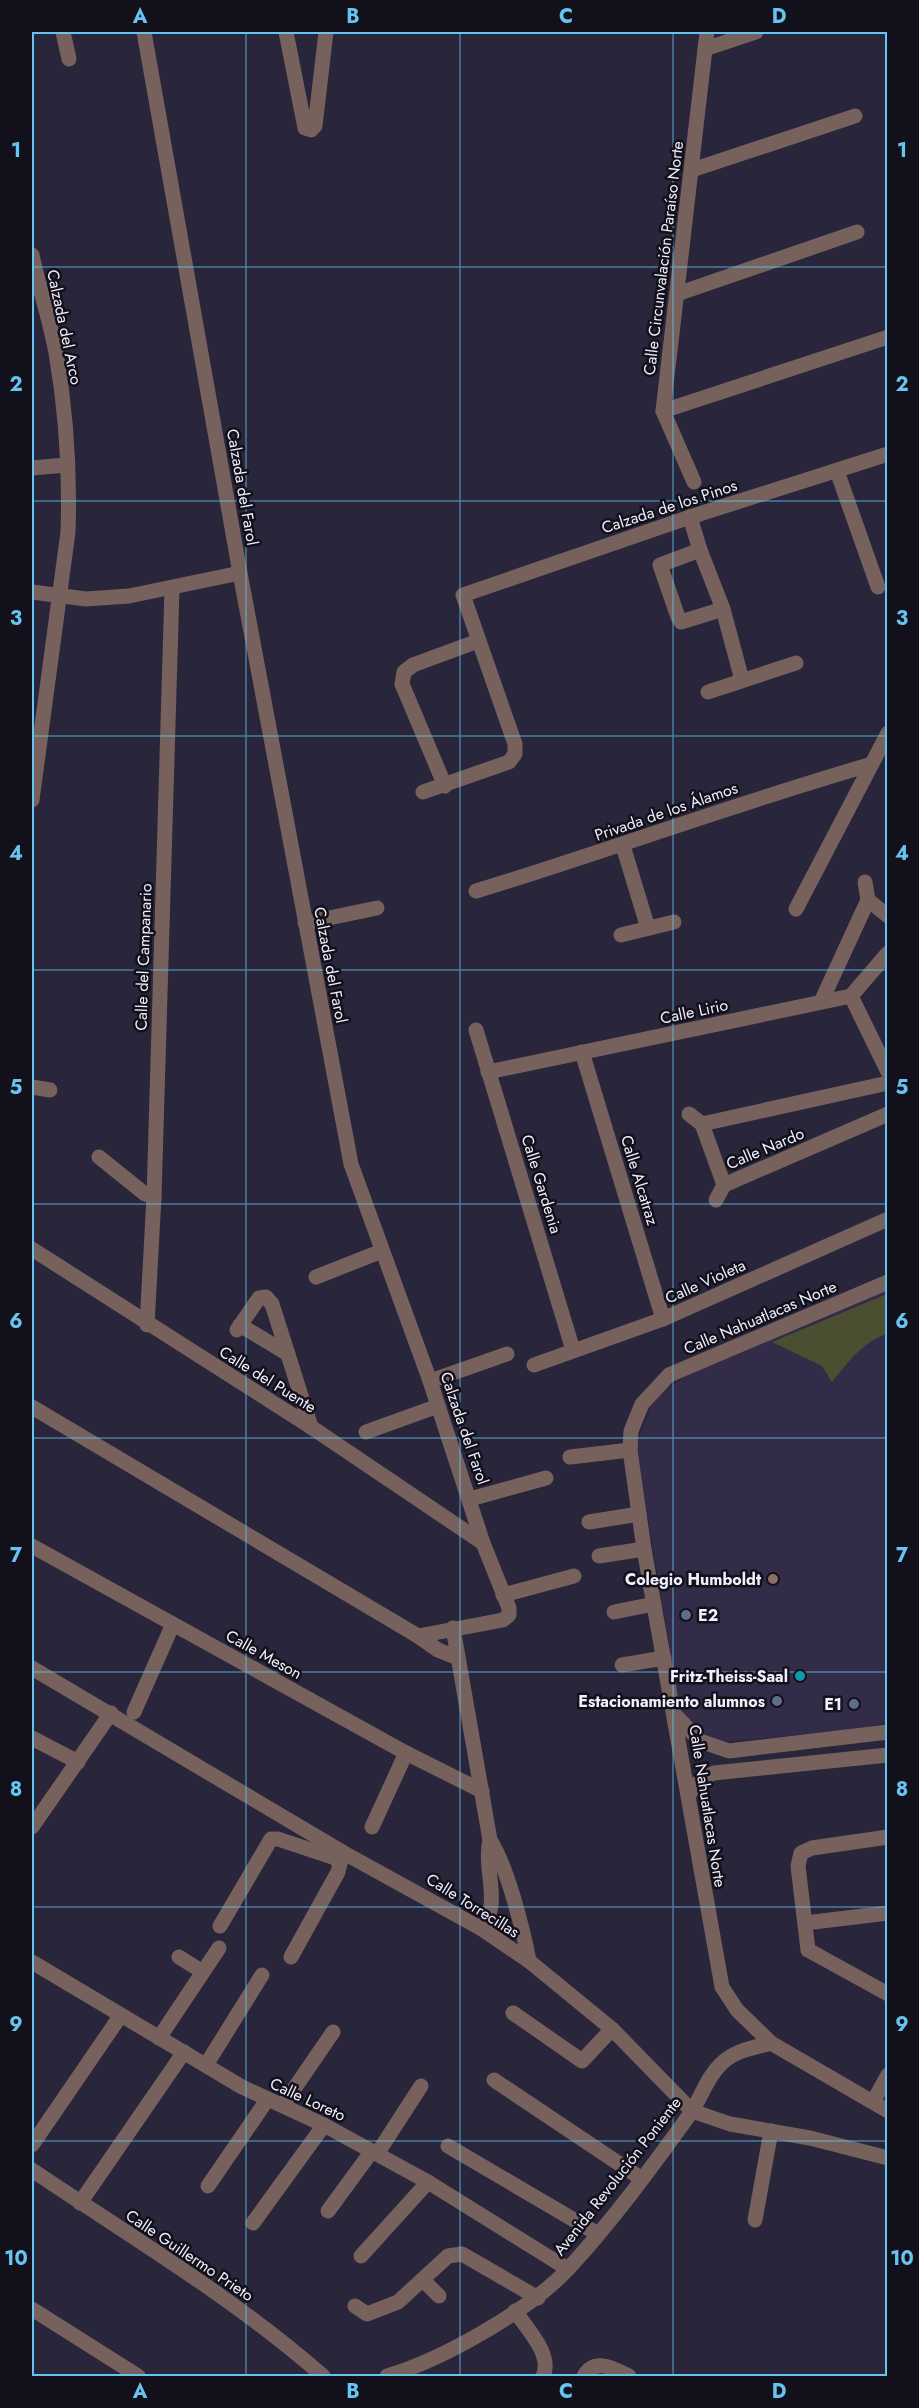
<svg xmlns="http://www.w3.org/2000/svg" width="919" height="2408" font-family="Jost,sans-serif">
	<style>
		.built { fill: #322c48 }
		.green { fill: #4b4e30 }
		.lines { fill: none; stroke-linecap: round; stroke-linejoin: round }
		.minor { stroke: #77615d; stroke-width: 15 }
		.grid { fill: none; stroke: #67c4f0; stroke-width: 1.5; stroke-opacity: 0.55 }
		.education-dot { fill: #8d6e63; stroke: #12101a; stroke-width: 2 }
		.service-dot { fill: #5c6f8a; stroke: #12101a; stroke-width: 2 }
		.culture-dot { fill: #0f9aa8; stroke: #12101a; stroke-width: 2 }
		.labels { text-anchor: middle; stroke-width: 5; stroke-linejoin: round; paint-order: stroke }
		.street-label { font-size: 16px; fill: #f1effd; stroke: #12101a }
		.poi-label { font-size: 16px; font-weight: bold; fill: #f1effd; stroke: #12101a; text-anchor: end }
		.neatline { fill: none; stroke: #67c4f0; stroke-width: 2 }
		.grid-label { font-size: 20px; text-anchor: middle; font-weight: bold; fill: #67c4f0 }
	</style>
	<rect width="100%" height="100%" fill="#29253b"/>
	<!-- built -->
	<path class="built" d="M887 1289V1723L838 1731 732 1741 718 1742 706 1738 680 1710 636 1447 653 1400 691 1372Z"/>
	<!-- green -->
	<path class="green" d="M887 1294V1334C863 1341 848 1363 832 1382L822 1366 772 1342Z"/>
	<g class="lines">
		<!-- minor -->
		<g class="minor">
			<path d="M63 32 69 59"/>
			<path d="M286 32 305 128 311 130 315 126 326 32"/>
			<path d="M705 49 756 32"/>
			<path d="M692 170 855 116"/>
			<path d="M32 255C39 288 50 320 56 353 66 411 70 474 68 532L32 800"/>
			<path d="M677 294 857 232"/>
			<path d="M663 411 888 337"/>
			<path d="M32 468 66 465"/>
			<path d="M837 471 878 587"/>
			<path d="M694 482 663 411 707 32"/>
			<path d="M690 517 700 550 723 609 742 680"/>
			<path d="M700 550 660 565 678 617 681 622 723 609"/>
			<path d="M32 592 86 599 129 596 240 573"/>
			<path d="M708 692 796 663"/>
			<path d="M445 786 402 684 404 672 413 665 478 641"/>
			<path d="M423 792 509 762 515 754V744L463 595 690 517 888 454"/>
			<path d="M623 846 648 928"/>
			<path d="M865 882 868 900"/>
			<path d="M476 891C607 851 737 803 869 765"/>
			<path d="M868 900 888 916"/>
			<path d="M796 909 888 733"/>
			<path d="M305 923 377 908"/>
			<path d="M621 935 674 922"/>
			<path d="M851 996 888 1072"/>
			<path d="M821 1002 868 900"/>
			<path d="M476 1030 573 1350"/>
			<path d="M582 1052 663 1319"/>
			<path d="M488 1072 851 996 888 953"/>
			<path d="M32 1087 50 1090"/>
			<path d="M689 1114 702 1124"/>
			<path d="M702 1124 888 1083"/>
			<path d="M702 1124 724 1185"/>
			<path d="M99 1157 145 1194 154 1197"/>
			<path d="M724 1185 888 1114"/>
			<path d="M716 1200 724 1185"/>
			<path d="M32 1249 311 1427 483 1543"/>
			<path d="M316 1277 382 1251"/>
			<path d="M888 1282 669 1375 642 1404 631 1431 630 1450 644 1549 722 1987 737 2010 771 2043 888 2111"/>
			<path d="M147 1325 154 1197 172 589"/>
			<path d="M240 1325 288 1354"/>
			<path d="M237 1330 259 1298 266 1297 272 1304 311 1427"/>
			<path d="M534 1365 663 1319 888 1219"/>
			<path d="M430 1381 507 1354"/>
			<path d="M32 1407 418 1636 503 1620 509 1615V1608L483 1543 430 1381 351 1164 240 573 144 32"/>
			<path d="M366 1432 438 1406"/>
			<path d="M570 1457 630 1450"/>
			<path d="M470 1499 546 1478"/>
			<path d="M589 1522 639 1514"/>
			<path d="M32 1546 406 1753 482 1791"/>
			<path d="M599 1556 644 1549"/>
			<path d="M503 1595 574 1576"/>
			<path d="M614 1612 654 1604"/>
			<path d="M453 1628 490 1840C483 1871 502 1901 482 1929"/>
			<path d="M418 1636 438 1650 458 1658"/>
			<path d="M622 1665 664 1658"/>
			<path d="M32 1668 344 1853 482 1929 529 1961 612 2029 692 2111 730 2124 810 2138 888 2158"/>
			<path d="M134 1712 173 1624"/>
			<path d="M675 1715 700 1741 729 1751 888 1732"/>
			<path d="M32 1738 78 1762"/>
			<path d="M689 1794 701 1779 714 1773 888 1755"/>
			<path d="M32 1827 111 1713"/>
			<path d="M372 1827 406 1753"/>
			<path d="M888 1837 812 1848 801 1853 798 1866 808 1950 888 1994"/>
			<path d="M490 1840C507 1866 523 1929 529 1961"/>
			<path d="M805 1923 888 1913"/>
			<path d="M220 1926 271 1839H278L335 1858 340 1864 338 1872 291 1957"/>
			<path d="M179 1957 203 1972"/>
			<path d="M32 1962 242 2087 324 2125 428 2182 568 2269"/>
			<path d="M513 2013 582 2061 612 2029"/>
			<path d="M159 2038 219 1948"/>
			<path d="M206 2065 262 1975"/>
			<path d="M494 2080 642 2179"/>
			<path d="M873 2102 888 2075"/>
			<path d="M283 2105 333 2032"/>
			<path d="M32 2145 121 2015"/>
			<path d="M448 2146 598 2234"/>
			<path d="M377 2154 421 2086"/>
			<path d="M32 2170C130 2236 234 2298 323 2376"/>
			<path d="M208 2186 267 2100"/>
			<path d="M80 2203 184 2052"/>
			<path d="M328 2211 372 2151"/>
			<path d="M755 2220 771 2131"/>
			<path d="M253 2223 324 2125"/>
			<path d="M361 2256 428 2182"/>
			<path d="M423 2280 439 2296"/>
			<path d="M355 2306 367 2314 398 2302 448 2256 462 2254 538 2298"/>
			<path d="M32 2309 138 2376"/>
			<path d="M515 2311C527 2329 553 2355 543 2376"/>
			<path d="M387 2376C442 2360 530 2310 569 2268 613 2220 652 2167 690 2114 701 2098 707 2077 721 2064 735 2050 753 2048 771 2043"/>
			<path d="M584 2376C595 2357 614 2369 629 2376"/>
		</g>
	</g>
	<!-- grid -->
	<path class="grid" d="M246 32V2376M460 32V2376M673 32V2376M32 267H888M32 501H888M32 736H888M32 970H888M32 1204H888M32 1438H888M32 1672H888M32 1907H888M32 2141H888"/>
	<!-- markers -->
	<circle class="education-dot" cx="773" cy="1579" r="6"/>
	<g class="service-dot">
		<circle cx="686" cy="1615" r="6"/>
		<circle cx="777" cy="1701" r="6"/>
		<circle cx="854" cy="1704" r="6"/>
	</g>
	<circle class="culture-dot" cx="800" cy="1676" r="6"/>
	<g class="labels">
		<!-- street labels -->
		<g class="street-label">
			<text transform="translate(663 258) rotate(-83)" y="6">Calle Circunvalación Paraíso Norte</text>
			<text transform="translate(65 327) rotate(78)" y="6">Calzada del Arco</text>
			<text transform="translate(243 487) rotate(80)" y="6">Calzada del Farol</text>
			<text transform="translate(669 506) rotate(-18)" y="6">Calzada de los Pinos</text>
			<text transform="translate(666 811) rotate(-19)" y="6">Privada de los Álamos</text>
			<text transform="translate(143 957) rotate(-88)" y="6">Calle del Campanario</text>
			<text transform="translate(331 965) rotate(79)" y="6">Calzada del Farol</text>
			<text transform="translate(694 1011) rotate(-12)" y="6">Calle Lirio</text>
			<text transform="translate(765 1148) rotate(-23)" y="6">Calle Nardo</text>
			<text transform="translate(640 1180) rotate(73)" y="6">Calle Alcatraz</text>
			<text transform="translate(542 1184) rotate(73)" y="6">Calle Gardenia</text>
			<text transform="translate(705 1281) rotate(-24)" y="6">Calle Violeta</text>
			<text transform="translate(760 1317) rotate(-23)" y="6">Calle Nahuatlacas Norte</text>
			<text transform="translate(268 1379) rotate(32)" y="6">Calle del Puente</text>
			<text transform="translate(465 1428) rotate(71)" y="6">Calzada del Farol</text>
			<text transform="translate(264 1654) rotate(29)" y="6">Calle Meson</text>
			<text transform="translate(708 1806) rotate(81)" y="6">Calle Nahuatlacas Norte</text>
			<text transform="translate(473 1905) rotate(32)" y="6">Calle Torrecillas</text>
			<text transform="translate(308 2099) rotate(25)" y="6">Calle Loreto</text>
			<text transform="translate(617 2176) rotate(-52)" y="6">Avenida Revolución Poniente</text>
			<text transform="translate(190 2255) rotate(34)" y="6">Calle Guillermo Prieto</text>
		</g>
		<!-- poi labels -->
		<g class="poi-label">
			<text x="761" y="1585">Colegio Humboldt</text>
			<text x="698" y="1621" text-anchor="start">E2</text>
			<text x="788" y="1682">Fritz-Theiss-Saal</text>
			<text x="765" y="1707">Estacionamiento alumnos</text>
			<text x="842" y="1710">E1</text>
		</g>
	</g>
	<!-- border -->
	<rect width="919" height="2408" fill="none" stroke="#12101a" stroke-width="66"/>
	<rect x="33" y="33" width="853" height="2342" class="neatline"/>
	<g class="grid-label">
		<text x="140" y="23">A</text>
		<text x="353" y="23">B</text>
		<text x="566" y="23">C</text>
		<text x="779" y="23">D</text>
		<text x="16" y="157">1</text>
		<text x="902" y="157">1</text>
		<text x="16" y="391">2</text>
		<text x="902" y="391">2</text>
		<text x="16" y="625">3</text>
		<text x="902" y="625">3</text>
		<text x="16" y="860">4</text>
		<text x="902" y="860">4</text>
		<text x="16" y="1094">5</text>
		<text x="902" y="1094">5</text>
		<text x="16" y="1328">6</text>
		<text x="902" y="1328">6</text>
		<text x="16" y="1562">7</text>
		<text x="902" y="1562">7</text>
		<text x="16" y="1796">8</text>
		<text x="902" y="1796">8</text>
		<text x="16" y="2031">9</text>
		<text x="902" y="2031">9</text>
		<text x="16" y="2265">10</text>
		<text x="902" y="2265">10</text>
		<text x="140" y="2398">A</text>
		<text x="353" y="2398">B</text>
		<text x="566" y="2398">C</text>
		<text x="779" y="2398">D</text>
	</g>
</svg>
